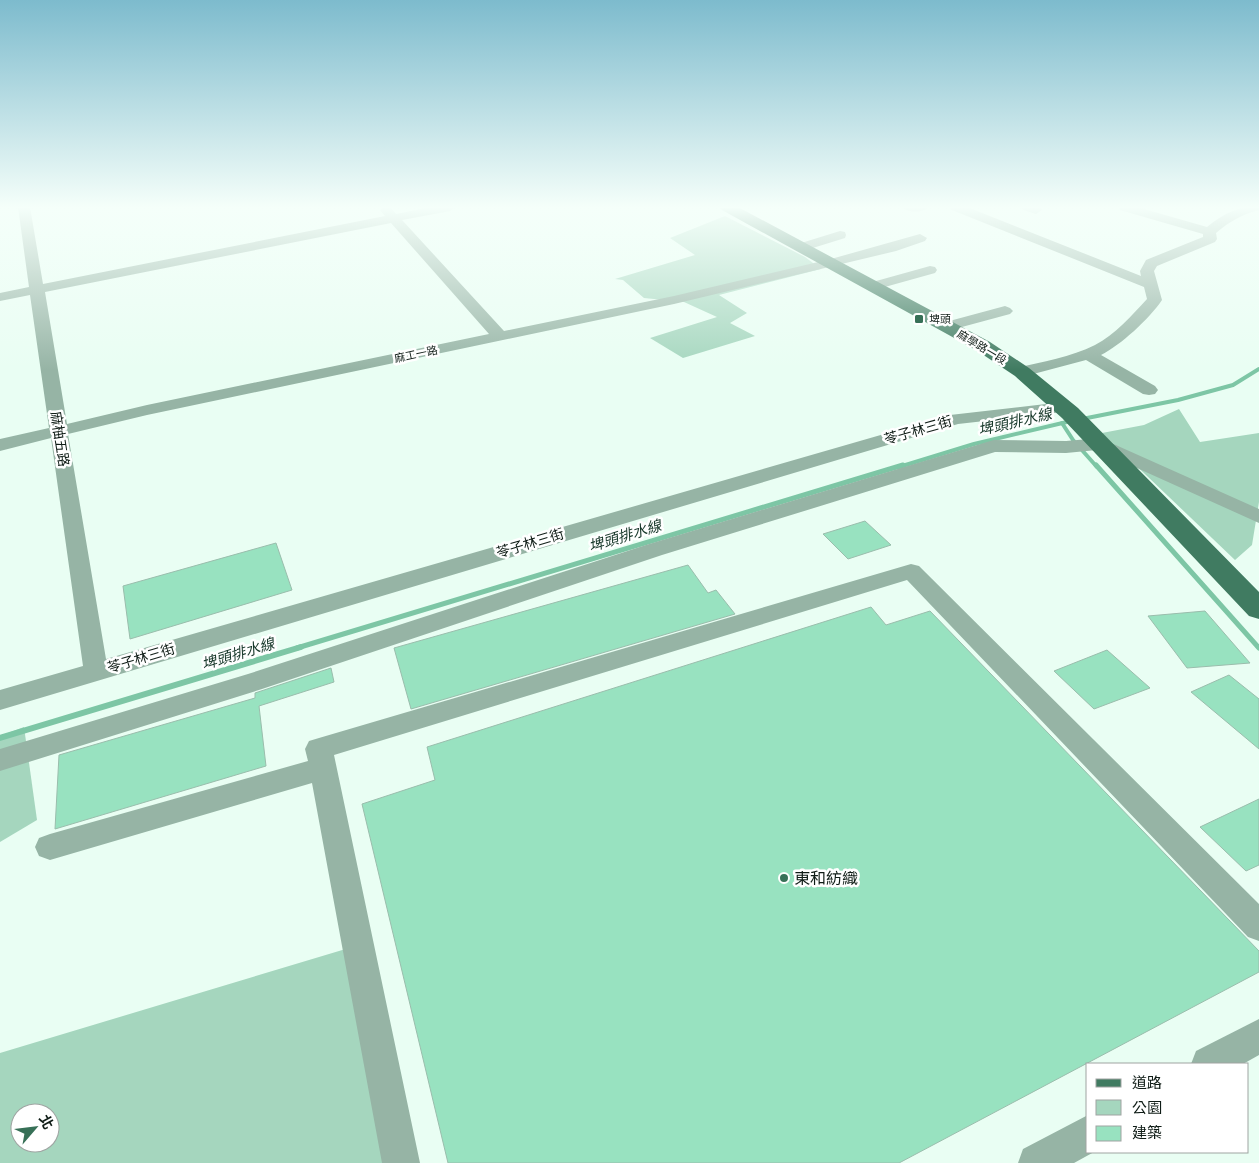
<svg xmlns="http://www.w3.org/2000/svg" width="1259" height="1163" font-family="Montserrat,'Noto Sans TC',sans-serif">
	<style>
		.green { fill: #a5d6be; fill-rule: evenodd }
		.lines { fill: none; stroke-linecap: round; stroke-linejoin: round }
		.stream-far2 { stroke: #7dc6a5; stroke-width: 4 }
		.stream-far1 { stroke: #7dc6a5; stroke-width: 5 }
		.stream { stroke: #7dc6a5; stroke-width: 6 }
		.building { fill: #98e2c0; stroke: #9abdac }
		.minor { fill: #96b4a5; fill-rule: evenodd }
		.major { fill: #407b61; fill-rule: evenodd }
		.poi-dot { fill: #377057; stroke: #fff; stroke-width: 2 }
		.labels { text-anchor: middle; stroke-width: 5; stroke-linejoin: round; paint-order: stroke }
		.far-poi-label { font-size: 11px; fill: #0f1c16; stroke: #fff; text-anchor: start }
		.far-street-label { font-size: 11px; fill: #0f1c16; stroke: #fff }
		.street-label { font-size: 14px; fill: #0f1c16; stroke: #fff }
		.water-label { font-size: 15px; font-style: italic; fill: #163729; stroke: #fff }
		.near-poi-label { font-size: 16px; fill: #0f1c16; stroke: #fff; text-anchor: start }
	</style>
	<rect width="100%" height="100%" fill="#e9fef3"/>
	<!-- green -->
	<g class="green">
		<path d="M725 216 805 257 821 269 719 295 747 313 730 323 755 336 683 358 650 338 717 317 684 302 644 298 623 280 615 279 695 255 670 238Z"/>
		<path d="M1179 409 1200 442 1259 433V502L1252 545 1235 560 1102 433 1144 425Z"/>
		<path d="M24 727 37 820 0 842V736Z"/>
		<path d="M349 948 403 1163H0V1053ZM20 1113H50V1143H20Z"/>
	</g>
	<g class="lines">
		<!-- stream-far2 -->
		<g class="stream-far2">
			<path d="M1082 419 1178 400 1233 385 1259 369"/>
			<path d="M1062 423 1073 440 1097 467"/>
			<path d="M899 467 974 444 1071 421"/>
		</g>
		<!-- stream-far1 -->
		<g class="stream-far1">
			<path d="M1096 465 1259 648"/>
			<path d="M297 648 903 465"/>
		</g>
		<!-- stream -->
		<path class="stream" d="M0 738 301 647"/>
	</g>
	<!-- building -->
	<g class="building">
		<path d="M865 521 891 545 848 559 823 534Z"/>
		<path d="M276 543 292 590 130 639 123 586Z"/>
		<path d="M688 565 708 593 716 590 735 614 411 709 394 648Z"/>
		<path d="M871 607 886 625 930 611 1259 951V972L899 1163H448L362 804 435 780 427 747Z"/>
		<path d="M1205 611 1250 663 1187 668 1148 616Z"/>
		<path d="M1107 650 1150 688 1094 709 1054 671Z"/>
		<path d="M331 668 334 682 259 706 266 766 55 829 59 755 255 698V693Z"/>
		<path d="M1229 675 1259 699V749L1191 692Z"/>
		<path d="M1259 799V865L1246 871 1200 827Z"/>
	</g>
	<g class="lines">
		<!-- minor -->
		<g class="minor">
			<path d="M18 207H30L43 284 385 216 380 210 383 207H390L396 214 431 207H456L450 211 402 220 504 331 674 296 831 259 920 234 927 238 925 241 896 251 674 304 147 415 68 434 106 659 950 415 1063 402 1069 403 1072 407 1069 411 1063 412 958 424 0 710V690L83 666 51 438 0 451V439L49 428 30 295 0 301V293L29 287ZM391 223 489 334 147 405 67 424 45 292Z"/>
			<path d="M902 207H929C923 213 908 213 902 207Z"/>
			<path d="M950 207H967L1141 276 1140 271 1146 260 1203 237V234L1120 210 1118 207H1137L1207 227C1225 213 1236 207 1259 207V210C1242 214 1229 222 1216 233L1217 239 1215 242 1157 266 1154 271 1162 300C1149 319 1121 345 1101 355L1155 386 1158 390 1155 394 1149 395 1143 394 1086 360 1022 377 1016 376 1014 372 1016 368C1042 362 1071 357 1095 345 1115 335 1132 315 1147 299L1144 287 952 210Z"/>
			<path d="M1021 207H1039L1042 210 1036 214 1023 210Z"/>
			<path d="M840 231 845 232 846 235 845 238 803 251 796 247 798 244Z"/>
			<path d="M930 266 935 267 937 270 935 273 874 290 869 289 867 286 869 283Z"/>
			<path d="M1005 306 1010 308 1013 311 1010 314 947 331 942 329 939 326 942 323Z"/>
			<path d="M1100 438 1259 509V523L1097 450 1066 453 995 452 662 555 262 689 0 771V749L248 674 646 545 987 442 994 440 1066 441Z"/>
			<path d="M911 564 919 566 1259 904V941L1248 937 907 580 334 755 420 1163H382L312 783 50 860 39 856 35 847 39 838 50 834 308 761 305 749 309 741 319 738Z"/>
			<path d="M1259 1019V1055L1243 1064H1191L1196 1051Z"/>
			<path d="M1088 1115V1152H1094L1074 1163H1018L1023 1149Z"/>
		</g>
		<!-- major -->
		<path class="major" d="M720 207H738L990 342 1029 368 1078 408 1259 592V619L1249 616 1062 418 1015 376 976 350 722 210Z"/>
	</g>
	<!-- sky -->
	<linearGradient id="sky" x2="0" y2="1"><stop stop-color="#7dbbcd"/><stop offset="0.56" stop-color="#f5fffa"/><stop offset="1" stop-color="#f5fffa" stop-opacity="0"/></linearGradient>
	<rect width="1259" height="370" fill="url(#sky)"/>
	<!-- markers -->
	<g class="poi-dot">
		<rect x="914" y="314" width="10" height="10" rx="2.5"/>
		<circle cx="784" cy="878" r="5"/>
	</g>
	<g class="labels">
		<!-- far-poi labels -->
		<g class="far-poi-label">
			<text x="929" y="323">埤頭</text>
		</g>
		<!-- far-street labels -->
		<g class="far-street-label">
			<text transform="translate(982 347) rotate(31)" y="4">麻學路一段</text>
			<text transform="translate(416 354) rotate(-12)" y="4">麻工一路</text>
		</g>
		<!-- street labels -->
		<g class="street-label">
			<text transform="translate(918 430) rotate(-16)" y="5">苓子林三街</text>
			<text transform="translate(60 439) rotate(81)" y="5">麻柚五路</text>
			<text transform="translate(530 543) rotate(-17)" y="5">苓子林三街</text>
			<text transform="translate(141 658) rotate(-17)" y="5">苓子林三街</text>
		</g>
		<!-- water labels -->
		<g class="water-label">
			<text transform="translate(1015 422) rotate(-13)" y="5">埤頭排水線</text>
			<text transform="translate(625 536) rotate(-17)" y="5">埤頭排水線</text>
			<text transform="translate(238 654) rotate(-17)" y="5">埤頭排水線</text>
		</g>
		<!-- near-poi labels -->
		<g class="near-poi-label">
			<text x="794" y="884">東和紡織</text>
		</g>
	</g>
	<!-- legend -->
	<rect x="1086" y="1063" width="162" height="90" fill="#ffffff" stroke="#9fa4a2"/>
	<rect x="1096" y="1079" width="25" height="8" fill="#407b61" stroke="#9fa4a2"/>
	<text x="1132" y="1088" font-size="15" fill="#0f1c16">道路</text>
	<rect x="1096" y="1100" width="25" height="15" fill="#a5d6be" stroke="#9fa4a2"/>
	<text x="1132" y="1113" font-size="15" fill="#0f1c16">公園</text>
	<rect x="1096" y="1126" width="25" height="15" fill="#98e2c0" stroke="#9fa4a2"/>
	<text x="1132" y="1138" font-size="15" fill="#0f1c16">建築</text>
	<!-- north arrow -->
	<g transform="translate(35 1128) rotate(62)"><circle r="24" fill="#ffffff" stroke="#9fa4a2"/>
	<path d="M0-4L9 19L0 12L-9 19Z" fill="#377057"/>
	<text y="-8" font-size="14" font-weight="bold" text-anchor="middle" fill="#0f1c16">北</text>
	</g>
</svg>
